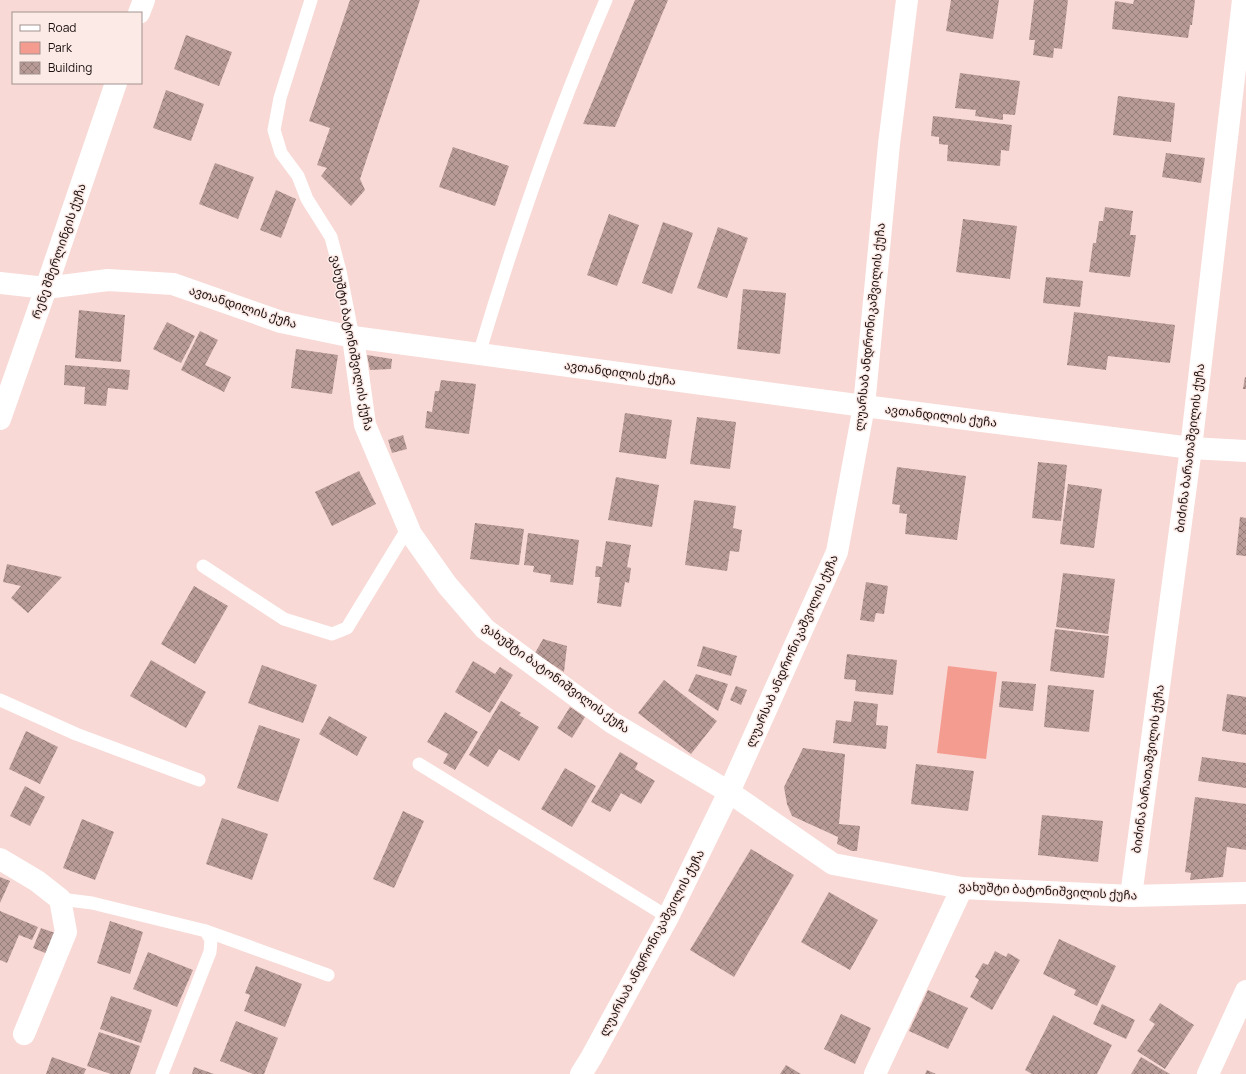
<svg xmlns="http://www.w3.org/2000/svg" width="1246" height="1074" font-family="Manrope,'Noto Sans Georgian',sans-serif">
	<style>
		.green { fill: #f59c91 }
		.building { fill: url(#building-cross-hatch) }
		.lines { fill: none; stroke-linecap: round; stroke-linejoin: round }
		.lane { stroke: #fff; stroke-width: 13 }
		.street { stroke: #fff; stroke-width: 22 }
		.secondary { stroke: #fff; stroke-width: 22 }
		.labels { text-anchor: middle; stroke-width: 3; stroke-linejoin: round; paint-order: stroke }
		.street-label { font-size: 12px; fill: #1a100e; stroke: #fceae7 }
	</style>
	<defs>
		<pattern id="building-cross-hatch" width="8" height="8" patternUnits="userSpaceOnUse"><rect width="8" height="8" fill="#b89b97"/><path d="M0 0l8 8M0 8l8-8" fill="none" stroke="#957d7a"/></pattern>
	</defs>
	<rect width="100%" height="100%" fill="#f8d9d5"/>
	<!-- green -->
	<path class="green" d="M948 666 997 672 986 759 937 753Z"/>
	<!-- building -->
	<g class="building">
		<path d="M350 0H420L360 179 365 190 351 206 321 176 327 168 317 165 330 128 309 121Z"/>
		<path d="M635 0H668L615 127 583 124Z"/>
		<path d="M951 0H999L993 39 946 31Z"/>
		<path d="M1034 0H1068L1062 49 1054 48 1053 58 1033 55 1035 40H1029Z"/>
		<path d="M1134 0H1195L1192 25H1190L1188 38 1112 29 1115 1 1133 4Z"/>
		<path d="M186 35 232 52 219 86 174 69Z"/>
		<path d="M960 73 1020 81 1015 115 1003 114V120L975 116 976 110 955 108Z"/>
		<path d="M166 90 204 104 191 141 153 128Z"/>
		<path d="M1118 96 1175 103 1171 142 1113 135Z"/>
		<path d="M933 116 1012 125 1009 151 1001 150 1000 166 947 161 948 145 939 144V137L931 136Z"/>
		<path d="M453 147 509 166 495 206 439 187Z"/>
		<path d="M1166 153 1205 158 1201 183 1162 177Z"/>
		<path d="M215 163 254 177 238 219 199 204Z"/>
		<path d="M276 190 296 199 281 238 260 230Z"/>
		<path d="M1105 207 1133 211 1130 235H1136L1130 277 1089 272 1093 243H1096L1099 221H1103Z"/>
		<path d="M609 214 639 225 617 286 587 275Z"/>
		<path d="M963 219 1017 226 1010 279 956 272Z"/>
		<path d="M663 222 693 233 672 294 642 283Z"/>
		<path d="M718 227 748 238 727 298 697 288Z"/>
		<path d="M1046 277 1083 281 1080 307 1043 303Z"/>
		<path d="M743 289 786 293 780 354 737 349Z"/>
		<path d="M79 310 125 315 121 362 75 358Z"/>
		<path d="M1074 312 1175 325 1170 363 1108 356 1106 370 1067 365Z"/>
		<path d="M167 322 195 336 181 363 153 349Z"/>
		<path d="M200 331 218 340 205 365 231 377 224 392 181 370Z"/>
		<path d="M296 349 338 355 332 394 291 388Z"/>
		<path d="M367 355 392 359 391 369 370 370Z"/>
		<path d="M65 365 130 370 128 390 108 388 106 406 84 404 85 387 64 385Z"/>
		<path d="M1245 377H1246V389H1243Z"/>
		<path d="M441 380 476 384 469 434 425 428 427 411 432 412 435 391H439Z"/>
		<path d="M625 413 672 420 666 459 619 452Z"/>
		<path d="M697 417 736 422 730 469 690 464Z"/>
		<path d="M403 435 407 449 392 453 388 440Z"/>
		<path d="M1038 462 1067 465 1061 521 1032 518Z"/>
		<path d="M897 467 966 476 957 540 905 534 907 514 899 513 900 505 892 504Z"/>
		<path d="M359 471 376 504 332 526 315 492Z"/>
		<path d="M616 477 659 485 652 527 608 520Z"/>
		<path d="M1068 484 1102 489 1094 548 1060 544Z"/>
		<path d="M694 500 736 506 733 528 742 530 739 552 730 551 727 571 685 565Z"/>
		<path d="M1240 517 1246 518V556L1236 555Z"/>
		<path d="M475 523 524 529 519 565 470 559Z"/>
		<path d="M528 533 579 540 573 585 550 582 551 575 533 572 534 566 524 565Z"/>
		<path d="M606 541 631 545 627 567 631 568 629 583 625 582 621 607 597 603 600 577H595L596 566 602 567Z"/>
		<path d="M7 564 62 577 28 613 11 598 21 586 3 582Z"/>
		<path d="M1063 573 1115 579 1108 634 1056 627Z"/>
		<path d="M866 582 888 586 884 614 876 613 874 622 860 620Z"/>
		<path d="M194 586 228 606 195 664 161 644Z"/>
		<path d="M1055 629 1109 636 1104 678 1050 671Z"/>
		<path d="M543 639 567 646 564 672 535 653Z"/>
		<path d="M703 646 737 656 731 676 697 666Z"/>
		<path d="M847 654 897 660 893 695 855 691 856 680 844 679Z"/>
		<path d="M151 660 206 692 186 728 130 696Z"/>
		<path d="M473 661 495 674 500 667 513 675 490 713 455 692Z"/>
		<path d="M262 665 317 685 303 723 248 703Z"/>
		<path d="M696 674 728 684 718 711 688 691Z"/>
		<path d="M664 680 717 721 691 754 638 713Z"/>
		<path d="M1002 681 1036 684 1033 711 999 707Z"/>
		<path d="M1048 685 1094 690 1089 732 1044 727Z"/>
		<path d="M736 686 747 690 741 705 730 700Z"/>
		<path d="M1227 694 1246 697V735L1222 731Z"/>
		<path d="M501 701 521 713 519 715 539 727 519 761 499 749 488 767 469 755Z"/>
		<path d="M854 701 878 704 876 725 888 726 886 749 833 743 836 720 851 722Z"/>
		<path d="M570 707 585 717 572 738 557 728Z"/>
		<path d="M445 712 478 732 455 770 443 763 448 754 427 742Z"/>
		<path d="M329 716 367 737 357 756 319 734Z"/>
		<path d="M259 725 300 739 278 802 237 788Z"/>
		<path d="M26 731 58 747 40 784 9 769Z"/>
		<path d="M803 748 845 754 839 824 860 826 857 851H852L837 844 838 837 792 816 787 804 784 787Z"/>
		<path d="M620 752 638 763 635 769 655 781 641 804 621 793 610 812 591 802Z"/>
		<path d="M1202 757 1246 763V788L1198 781Z"/>
		<path d="M916 764 974 771 968 811 911 804Z"/>
		<path d="M565 768 596 786 572 827 541 809Z"/>
		<path d="M25 786 45 797 30 826 10 816Z"/>
		<path d="M1195 797 1246 804V850L1227 847 1223 877 1190 880 1191 873 1185 872Z"/>
		<path d="M403 811 424 821 394 888 373 879Z"/>
		<path d="M1042 815 1103 821 1098 862 1038 855Z"/>
		<path d="M222 818 268 834 252 880 206 864Z"/>
		<path d="M82 819 114 832 95 880 63 868Z"/>
		<path d="M751 849 794 875 734 977 690 950Z"/>
		<path d="M0 877 10 881 0 903Z"/>
		<path d="M829 892 878 920 850 970 801 942Z"/>
		<path d="M0 911 38 927 32 940 19 935 7 963 0 960Z"/>
		<path d="M110 921 143 932 130 974 97 963Z"/>
		<path d="M41 928 58 934 50 955 33 948Z"/>
		<path d="M1059 939 1116 966 1097 1006 1074 995 1076 990 1043 974Z"/>
		<path d="M995 951 1006 957 1008 953 1020 960 992 1010 970 997 979 980 975 977 983 963 988 965Z"/>
		<path d="M148 952 193 970 177 1007 133 989Z"/>
		<path d="M256 966 302 984 285 1027 244 1011 250 995 245 993Z"/>
		<path d="M928 990 968 1008 948 1049 909 1031Z"/>
		<path d="M111 996 152 1010 141 1043 100 1029Z"/>
		<path d="M1160 1003 1194 1025 1165 1069 1137 1051 1155 1024 1149 1020Z"/>
		<path d="M1102 1004 1135 1020 1126 1039 1093 1024Z"/>
		<path d="M841 1014 871 1028 855 1064 824 1049Z"/>
		<path d="M1053 1015 1112 1045 1097 1074H1032L1025 1070Z"/>
		<path d="M236 1021 278 1038 264 1074H253L220 1061Z"/>
		<path d="M99 1032 140 1046 130 1074H111L87 1066Z"/>
		<path d="M52 1057 86 1069 84 1074H46Z"/>
		<path d="M1141 1057 1170 1074H1131Z"/>
		<path d="M786 1065 801 1074H780Z"/>
		<path d="M194 1067 214 1074H192Z"/>
		<path d="M927 1070 936 1074H925Z"/>
	</g>
	<g class="lines">
		<!-- lane -->
		<g class="lane">
			<path d="M311 0 280 98 274 130 281 153 298 176 307 199 331 237 340 271 353 337"/>
			<path d="M479 354C515 234 556 115 606 0"/>
			<path d="M203 566 284 619 332 634 347 628 408 528"/>
			<path d="M0 700 76 734 199 780"/>
			<path d="M419 764 668 917"/>
			<path d="M60 899 92 903 206 931 211 940 210 952 162 1074"/>
			<path d="M206 931 328 975"/>
		</g>
		<!-- street -->
		<g class="street">
			<path d="M139 13 144 0"/>
			<path d="M0 283 46 288 108 280 173 284 281 322 353 337 864 406"/>
			<path d="M353 337 365 425 411 534 447 585 485 629 611 722 729 792 833 864 962 888 1131 896 1246 893"/>
			<path d="M0 419 46 288 116 83"/>
			<path d="M0 859 37 881 60 899 66 932 24 1034"/>
			<path d="M1131 896 1191 448 1243 0"/>
			<path d="M875 1074 962 888"/>
			<path d="M1208 1074 1246 991"/>
		</g>
		<!-- secondary -->
		<g class="secondary">
			<path d="M864 406 1191 448 1246 451"/>
			<path d="M581 1074 591 1058 668 917 729 792 837 552 864 406 889 144 907 0"/>
		</g>
	</g>
	<g class="labels">
		<!-- street labels -->
		<g class="street-label">
			<text transform="translate(59 251) rotate(-71)" y="4">რენე შმერლინგის ქუჩა</text>
			<text transform="translate(243 307) rotate(18)" y="4">ავთანდილის ქუჩა</text>
			<text transform="translate(870 327) rotate(-84)" y="4">ლუარსაბ ანდრონიკაშვილის ქუჩა</text>
			<text transform="translate(352 343) rotate(79)" y="4">ვახუშტი ბატონიშვილის ქუჩა</text>
			<text transform="translate(620 373) rotate(8)" y="4">ავთანდილის ქუჩა</text>
			<text transform="translate(941 416) rotate(7)" y="4">ავთანდილის ქუჩა</text>
			<text transform="translate(1190 448) rotate(-83)" y="4">ბიძინა ბარათაშვილის ქუჩა</text>
			<text transform="translate(792 651) rotate(-66)" y="4">ლუარსაბ ანდრონიკაშვილის ქუჩა</text>
			<text transform="translate(556 678) rotate(36)" y="4">ვახუშტი ბატონიშვილის ქუჩა</text>
			<text transform="translate(1148 769) rotate(-82)" y="4">ბიძინა ბარათაშვილის ქუჩა</text>
			<text transform="translate(1048 891) rotate(3)" y="4">ვახუშტი ბატონიშვილის ქუჩა</text>
			<text transform="translate(652 943) rotate(-62)" y="4">ლუარსაბ ანდრონიკაშვილის ქუჩა</text>
		</g>
	</g>
	<!-- legend -->
	<rect x="12" y="12" width="130" height="72" fill="#fceae7" stroke="#a29390"/>
	<rect x="20" y="25" width="20" height="6" fill="#ffffff" stroke="#a29390"/>
	<text x="48" y="32" font-size="12" fill="#1a100e">Road</text>
	<rect x="20" y="42" width="20" height="12" fill="#f59c91" stroke="#a29390"/>
	<text x="48" y="52" font-size="12" fill="#1a100e">Park</text>
	<rect x="20" y="62" width="20" height="12" fill="url(#building-cross-hatch)" stroke="#a29390"/>
	<text x="48" y="72" font-size="12" fill="#1a100e">Building</text>
</svg>
